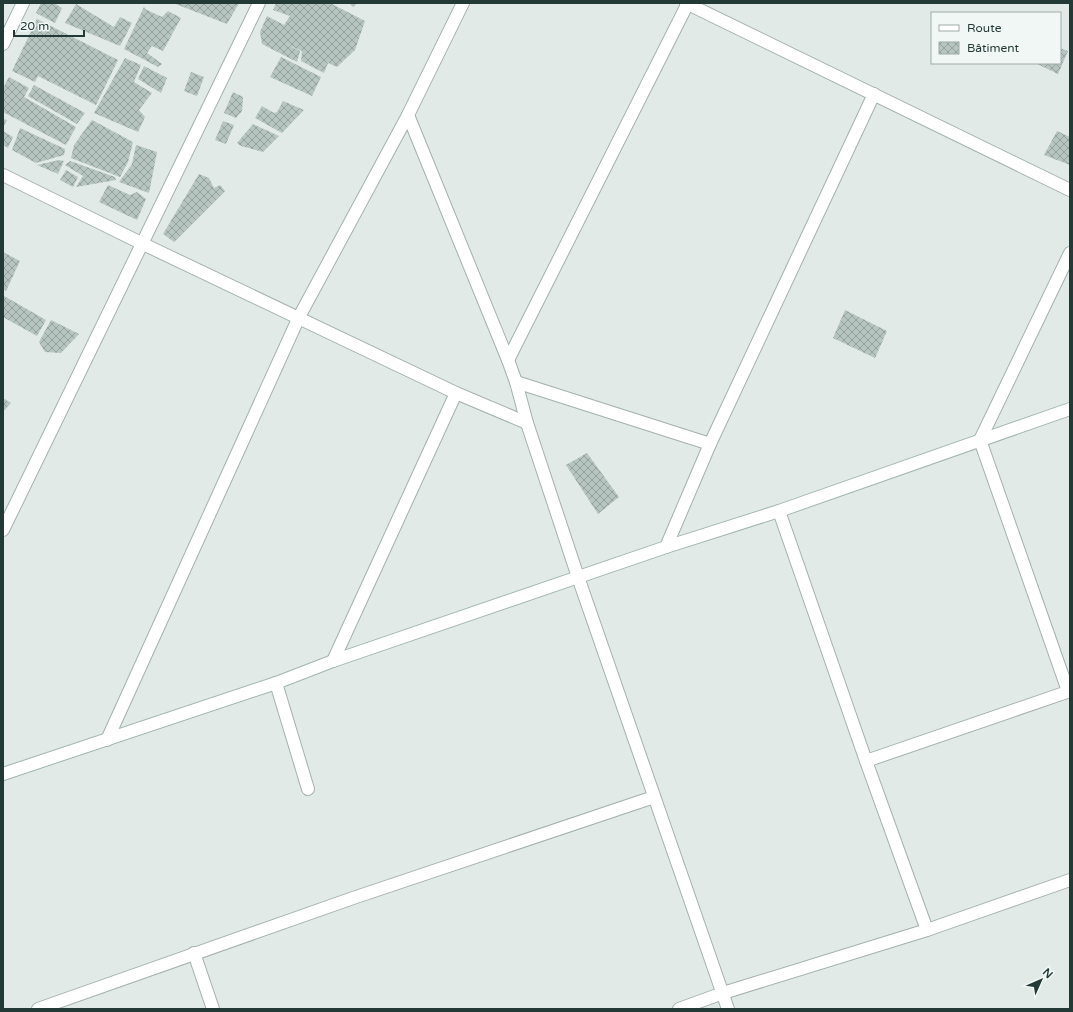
<svg xmlns="http://www.w3.org/2000/svg" width="1073" height="1012" font-family="'Varela Round',sans-serif">
	<style>
		.building { fill: url(#building-cross-hatch) }
		.lines { fill: none; stroke-linecap: round; stroke-linejoin: round }
		.street-casing { stroke: #a4b1ae; stroke-width: 14 }
		.secondary-casing { stroke: #a1b5af; stroke-width: 14 }
		.street { stroke: #fff; stroke-width: 12 }
		.secondary { stroke: #fff; stroke-width: 12 }
	</style>
	<defs>
		<pattern id="building-cross-hatch" width="8" height="8" patternUnits="userSpaceOnUse"><rect width="8" height="8" fill="#b7c5c0"/><path d="M0 0l8 8M0 8l8-8" fill="none" stroke="#94a19d"/></pattern>
	</defs>
	<rect width="100%" height="100%" fill="#e1eae7"/>
	<!-- building -->
	<g class="building">
		<path d="M41 3H54L62 8 55 23 36 13Z"/>
		<path d="M173 3H239L227 24Z"/>
		<path d="M276 3H330L365 21 355 50 337 67 328 63 324 73 301 61 302 51 284 43 300 51 297 62 262 44 260 32 267 16 284 25 290 16 273 10Z"/>
		<path d="M349 3H357L353 7Z"/>
		<path d="M76 4 114 27 120 17 132 23 120 46 65 23Z"/>
		<path d="M144 7 145 9 162 17 168 11 181 18 163 51 152 46 147 53 162 64 158 67 124 49Z"/>
		<path d="M37 19 118 60 96 105 38 76 35 82 12 71Z"/>
		<path d="M1060 48 1068 51 1058 74 1035 63H1060Z"/>
		<path d="M281 57 321 77 312 96 270 77Z"/>
		<path d="M125 58 141 65 134 82 152 93 139 110 145 117 138 132 94 113Z"/>
		<path d="M144 66 167 78 161 93 138 79Z"/>
		<path d="M191 72 204 77 197 96 184 91Z"/>
		<path d="M9 77 29 88 24 97 76 127 66 145 3 112V88Z"/>
		<path d="M34 85 85 113 77 124 28 96Z"/>
		<path d="M233 92 243 97 242 111 236 118 224 113Z"/>
		<path d="M283 101 304 110 282 133 255 118 262 106 274 113 277 112Z"/>
		<path d="M3 119 7 120 3 127Z"/>
		<path d="M92 120 133 142 128 162 120 177 71 158 74 145Z"/>
		<path d="M223 121 234 125 226 144 215 140Z"/>
		<path d="M253 124 279 136 263 152 241 146 237 143Z"/>
		<path d="M20 128 65 149 64 155 36 163 12 150Z"/>
		<path d="M3 131 13 137 8 148 3 145Z"/>
		<path d="M1057 131 1070 137V165L1044 155Z"/>
		<path d="M136 145 157 152 149 193 119 182 132 164Z"/>
		<path d="M59 160 64 161 58 174 37 165Z"/>
		<path d="M70 161 115 177 116 180 76 187 83 176 65 165Z"/>
		<path d="M66 170 78 177 73 187 60 180Z"/>
		<path d="M199 174 209 178 214 188 220 185 225 191 174 242 163 234Z"/>
		<path d="M108 185 130 195 137 192 146 199 137 220 99 202Z"/>
		<path d="M3 252 20 261 6 291 3 289Z"/>
		<path d="M4 296 46 320 37 336 3 317V298Z"/>
		<path d="M845 310 887 331 875 358 833 338Z"/>
		<path d="M51 320 79 334 61 353 45 352 39 342Z"/>
		<path d="M3 398 11 403 3 412Z"/>
		<path d="M587 453 619 497 598 514 566 465Z"/>
	</g>
	<g class="lines">
		<defs>
			<g id="street">
				<path d="M686 3 1070 190"/>
				<path d="M3 44 23 3"/>
				<path d="M408 115 508 360 516 382 527 423 578 577 728 1009"/>
				<path d="M3 175 141 243 456 393 527 423"/>
				<path d="M508 360 688 3"/>
				<path d="M516 382 710 444"/>
				<path d="M779 511 866 761 927 930"/>
				<path d="M3 530 259 3"/>
				<path d="M666 547 710 444 874 94"/>
				<path d="M333 661 456 393"/>
				<path d="M276 683 308 789"/>
				<path d="M1068 691 980 440 1070 253"/>
				<path d="M107 740 299 317 408 115 463 3"/>
				<path d="M866 761 1070 691"/>
				<path d="M194 953 213 1009"/>
				<path d="M38 1009 356 897 654 797"/>
				<path d="M679 1009 723 993 927 930 1070 880"/>
			</g>
			<path id="secondary" d="M3 774 276 683 333 661 666 547 779 511 1070 409"/>
		</defs>
		<!-- street casing -->
		<use href="#street" class="street-casing"/>
		<!-- secondary casing -->
		<use href="#secondary" class="secondary-casing"/>
		<!-- street -->
		<use href="#street" class="street"/>
		<!-- secondary -->
		<use href="#secondary" class="secondary"/>
	</g>
	<!-- border -->
	<rect width="1073" height="1012" fill="none" stroke="#233935" stroke-width="8"/>
	<!-- legend -->
	<rect x="931" y="12" width="130" height="52" fill="#f1f7f5" stroke="#9faba8"/>
	<rect x="939" y="25" width="20" height="6" fill="#ffffff" stroke="#9faba8"/>
	<text x="967" y="32" font-size="12" fill="#233935">Route</text>
	<rect x="939" y="42" width="20" height="12" fill="url(#building-cross-hatch)" stroke="#9faba8"/>
	<text x="967" y="52" font-size="12" fill="#233935">Bâtiment</text>
	<!-- north arrow -->
	<g transform="translate(1041 980) rotate(45)" stroke="#f1f7f5" stroke-width="3" paint-order="stroke">
	<path d="M0-3L7 15L0 10L-7 15Z" fill="#233935"/>
	<text y="-6" font-size="11" font-weight="bold" text-anchor="middle" fill="#233935">N</text>
	</g>
	<!-- scale -->
	<path d="M14 30v6h70v-6" fill="none" stroke="#233935" stroke-width="2"/>
	<text x="20" y="30" font-size="12" fill="#233935" stroke="#f1f7f5" stroke-width="3" paint-order="stroke">20 m</text>
</svg>
